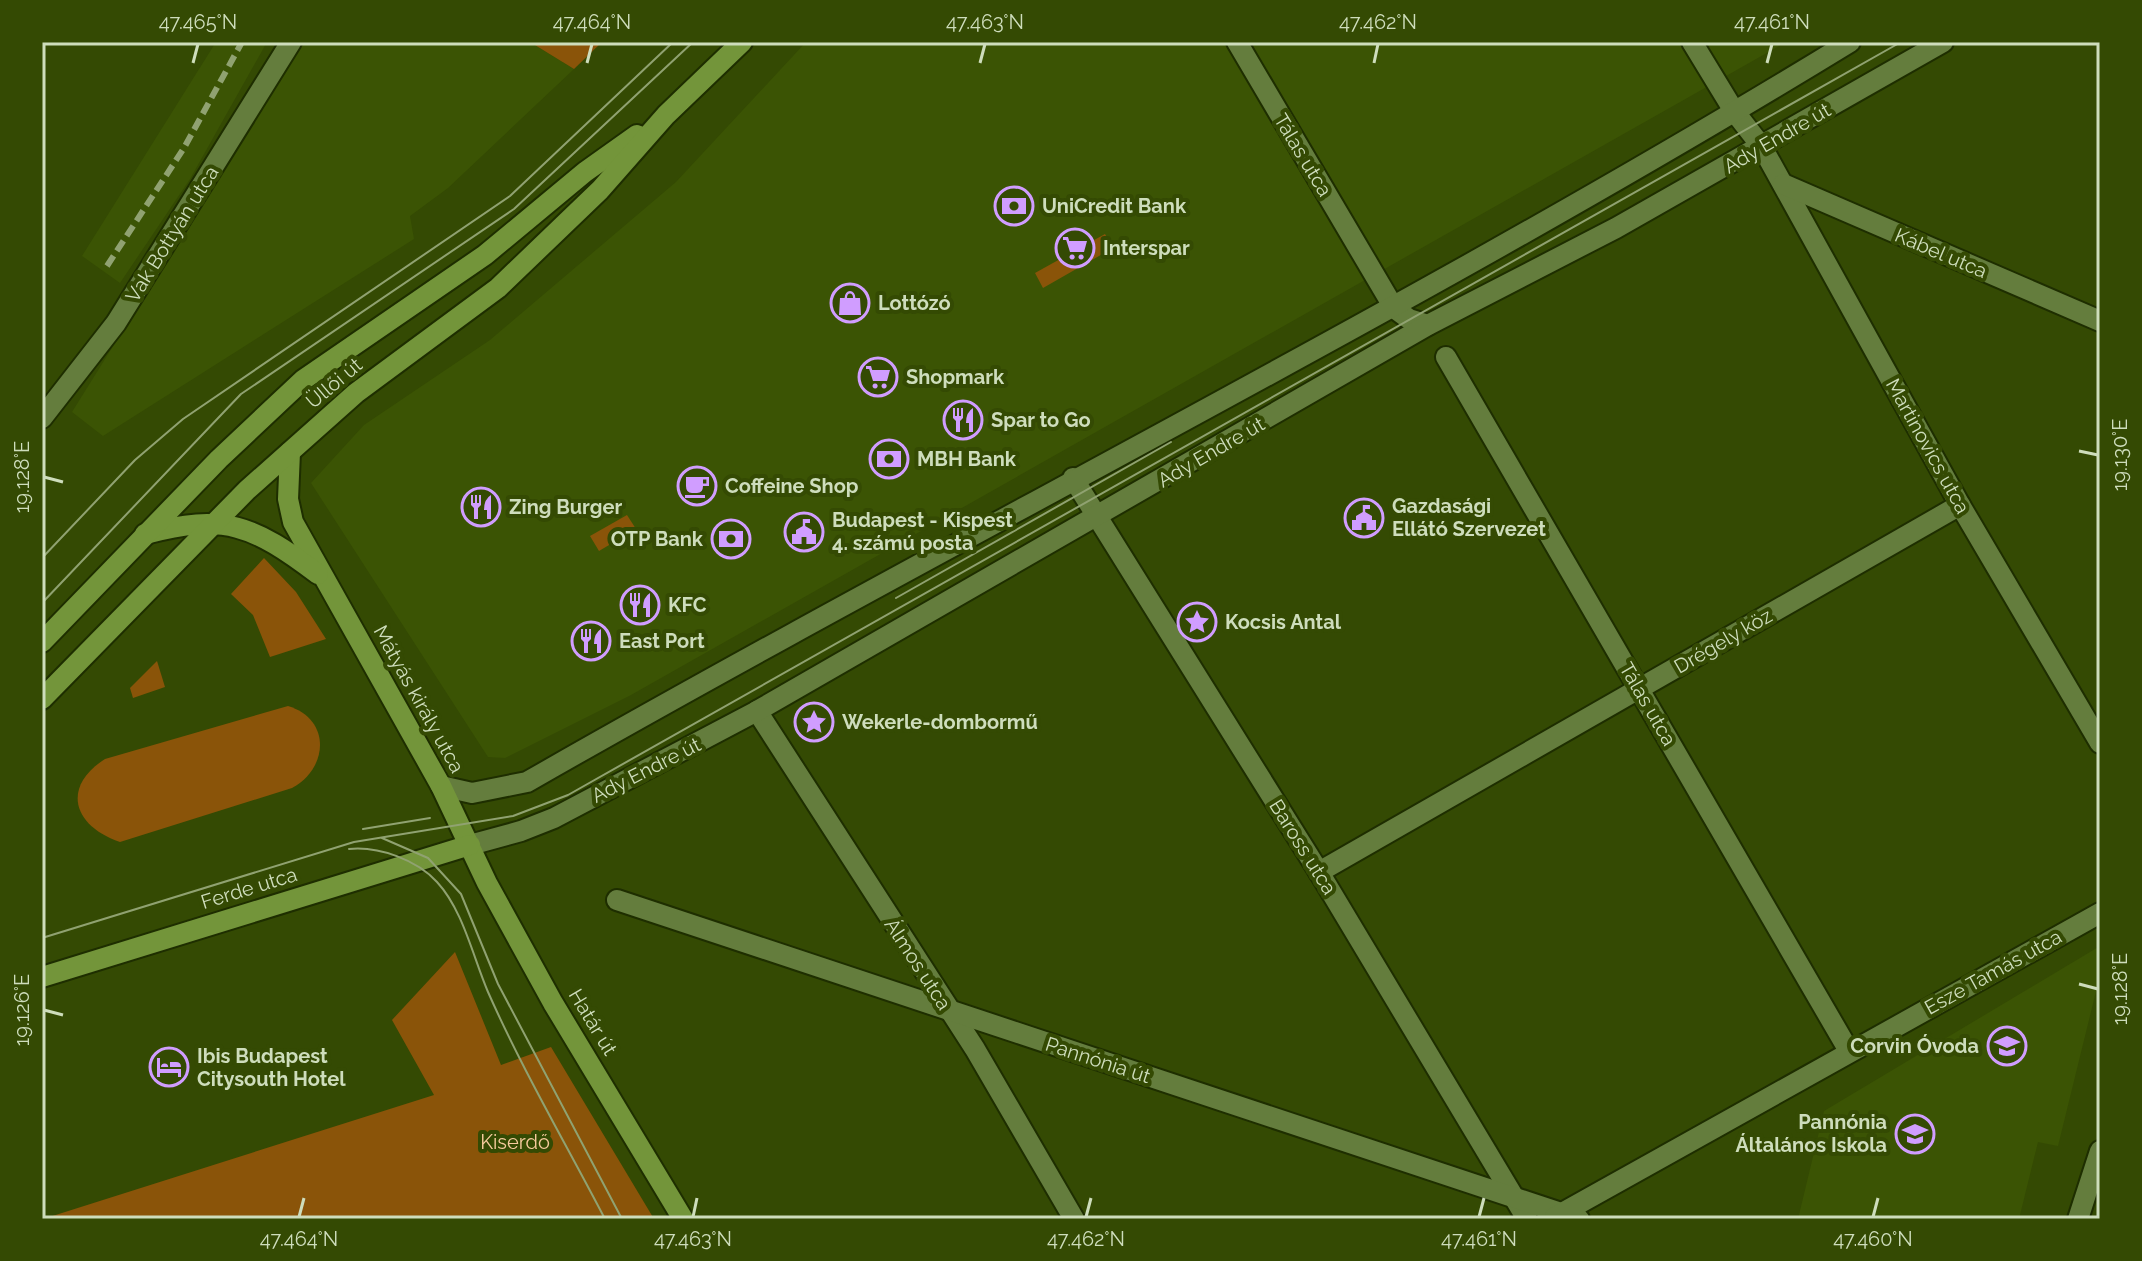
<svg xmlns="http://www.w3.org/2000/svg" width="2142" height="1261" font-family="Raleway,sans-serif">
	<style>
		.built { fill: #3b5404 }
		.green { fill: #8a5409 }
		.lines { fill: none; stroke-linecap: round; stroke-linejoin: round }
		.minor-casing { stroke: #1e2e00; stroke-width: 24 }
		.major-casing { stroke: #1e2e00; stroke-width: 24 }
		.minor { stroke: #647d3d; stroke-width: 20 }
		.major { stroke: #73953a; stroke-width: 20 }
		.tram { stroke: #90a271; stroke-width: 2 }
		.rail { stroke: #90a271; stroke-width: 6; stroke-dasharray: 12 6; stroke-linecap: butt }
		.ticks { fill: none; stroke: #ceddbc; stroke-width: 3 }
		.labels { text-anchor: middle; stroke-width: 8; stroke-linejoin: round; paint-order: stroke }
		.street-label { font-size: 20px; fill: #ceddbc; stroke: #344a03 }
		.poi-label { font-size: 20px; font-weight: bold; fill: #ceddbc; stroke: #344a03; text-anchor: start }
		.park-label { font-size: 20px; fill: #f7cb9e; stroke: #344a03 }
		.neatline { fill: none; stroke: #ceddbc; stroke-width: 3 }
		.ticks-label { font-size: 20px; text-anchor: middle; fill: #ceddbc }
	</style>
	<rect width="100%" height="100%" fill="#344a03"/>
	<!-- built -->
	<g class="built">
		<path d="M216 42H267L190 179 120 283 82 256Z"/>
		<path d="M303 42H530L574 69 448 188 410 216 414 239 103 436 72 412Z"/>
		<path d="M806 42H1786L631 695 505 758 488 757 311 483 364 425 490 340 676 182Z"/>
		<path d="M2100 946V975L2058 1146 2038 1142 2019 1219H1798L1824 1111Z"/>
	</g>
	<!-- green -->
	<g class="green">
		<path d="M530 42H602L574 69Z"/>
		<path d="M1105 234 1113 248 1043 288 1035 273Z"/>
		<path d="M627 515 636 529 599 551 590 536Z"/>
		<path d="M264 558 296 592 326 639 270 657 253 615 231 594Z"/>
		<path d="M157 661 165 687 133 698 130 688Z"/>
		<path d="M288 706C331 719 329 768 292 788L120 842C73 826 61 787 105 759Z"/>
		<path d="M455 952 501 1065 551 1047 654 1219H43L434 1095 392 1020Z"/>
	</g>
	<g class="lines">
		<defs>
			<g id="minor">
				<path d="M1237 42 1394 308 1409 319 1428 325"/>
				<path d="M1692 42 1734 111 1762 147 1960 505 2100 743"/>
				<path d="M1783 184 2100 321"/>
				<path d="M1446 357 1849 1051"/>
				<path d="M42 418 116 323 291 42"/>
				<path d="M1073 478 1319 872 1527 1219"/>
				<path d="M757 711 975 1049 1074 1219"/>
				<path d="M441 786 472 793 527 782C966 531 1419 306 1850 42"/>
				<path d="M470 845 521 831 554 818 757 711 1428 325 1616 228 1943 42"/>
				<path d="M1319 872 1960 505"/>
				<path d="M617 900 1579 1219"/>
				<path d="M1555 1217 2100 913"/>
				<path d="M2078 1219 2100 1151"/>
			</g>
			<g id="major">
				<path d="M290 452 288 499 293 522 441 786 487 883 553 1003 683 1219"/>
				<path d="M145 534C225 513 253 525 318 574"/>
				<path d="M42 642 219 459 303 380 485 255 585 172 637 135"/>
				<path d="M42 699 247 490 356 393 498 288 600 190 666 115 742 42"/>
				<path d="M42 977 470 845"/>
			</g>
		</defs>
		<!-- minor casing -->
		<use href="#minor" class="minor-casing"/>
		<!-- major casing -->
		<use href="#major" class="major-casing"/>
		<!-- minor -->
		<use href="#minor" class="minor"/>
		<!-- major -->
		<use href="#major" class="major"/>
		<!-- tram -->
		<g class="tram">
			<path d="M42 558 135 460 183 419 510 196 673 42"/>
			<path d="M896 598 1171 442"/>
			<path d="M42 603 241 394 514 209 693 42"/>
			<path d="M363 829 430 818"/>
			<path d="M382 838 428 858 461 894 498 984 622 1219"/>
			<path d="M349 849C379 846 417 860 437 882 463 910 473 957 488 992 522 1069 566 1144 605 1219"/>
			<path d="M42 938 354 842 513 816 568 795 1901 42"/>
		</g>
		<!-- rail -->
		<path class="rail" d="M107 266 184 148 242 42"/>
	</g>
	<!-- ticks -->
	<path class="ticks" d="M193 63 198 44M587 63 592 44M980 63 985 44M1374 63 1378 44M1767 63 1772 44M2079 451 2098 455M44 477 63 482M2079 984 2098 989M44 1010 63 1015M299 1217 304 1198M693 1217 697 1198M1086 1217 1091 1198M1479 1217 1484 1198M1873 1217 1878 1198"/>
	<!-- icons -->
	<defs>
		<symbol id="bank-ring" viewBox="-11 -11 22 22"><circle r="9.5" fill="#344a03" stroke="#d09dff" stroke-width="1.5"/><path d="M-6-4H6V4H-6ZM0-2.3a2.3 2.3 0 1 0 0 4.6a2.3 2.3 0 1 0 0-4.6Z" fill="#d09dff"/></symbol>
		<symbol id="supermarket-ring" viewBox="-11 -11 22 22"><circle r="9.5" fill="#344a03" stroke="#d09dff" stroke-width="1.5"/><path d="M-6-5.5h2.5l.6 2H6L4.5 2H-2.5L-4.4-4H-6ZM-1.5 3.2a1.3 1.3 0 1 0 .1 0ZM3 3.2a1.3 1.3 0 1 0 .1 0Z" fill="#d09dff"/></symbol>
		<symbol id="shop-ring" viewBox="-11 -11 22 22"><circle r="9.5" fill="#344a03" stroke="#d09dff" stroke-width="1.5"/><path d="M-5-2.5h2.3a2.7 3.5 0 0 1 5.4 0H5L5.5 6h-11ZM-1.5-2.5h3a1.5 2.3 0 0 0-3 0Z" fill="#d09dff"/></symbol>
		<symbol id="restaurant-ring" viewBox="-11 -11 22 22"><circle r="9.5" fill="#344a03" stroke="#d09dff" stroke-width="1.5"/><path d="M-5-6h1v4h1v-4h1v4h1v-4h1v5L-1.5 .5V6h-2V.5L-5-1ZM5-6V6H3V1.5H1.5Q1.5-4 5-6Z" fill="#d09dff"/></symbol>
		<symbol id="cafe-ring" viewBox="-11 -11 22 22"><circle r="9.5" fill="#344a03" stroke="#d09dff" stroke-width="1.5"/><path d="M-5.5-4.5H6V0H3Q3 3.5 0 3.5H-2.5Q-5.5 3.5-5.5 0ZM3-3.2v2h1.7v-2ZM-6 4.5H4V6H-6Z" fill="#d09dff"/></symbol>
		<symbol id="civic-ring" viewBox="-11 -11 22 22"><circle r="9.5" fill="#344a03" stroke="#d09dff" stroke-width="1.5"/><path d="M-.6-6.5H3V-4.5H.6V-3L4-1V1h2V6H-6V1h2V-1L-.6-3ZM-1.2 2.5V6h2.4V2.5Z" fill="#d09dff"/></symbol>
		<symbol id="sight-ring" viewBox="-11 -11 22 22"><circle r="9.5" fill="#344a03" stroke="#d09dff" stroke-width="1.5"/><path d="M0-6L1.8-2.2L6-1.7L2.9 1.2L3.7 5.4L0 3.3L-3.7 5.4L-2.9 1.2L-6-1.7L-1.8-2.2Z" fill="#d09dff"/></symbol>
		<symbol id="school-ring" viewBox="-11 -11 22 22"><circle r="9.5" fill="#344a03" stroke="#d09dff" stroke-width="1.5"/><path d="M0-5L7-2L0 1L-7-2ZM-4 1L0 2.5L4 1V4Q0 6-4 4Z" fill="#d09dff"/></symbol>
		<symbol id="hotel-ring" viewBox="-11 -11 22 22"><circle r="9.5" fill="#344a03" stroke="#d09dff" stroke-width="1.5"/><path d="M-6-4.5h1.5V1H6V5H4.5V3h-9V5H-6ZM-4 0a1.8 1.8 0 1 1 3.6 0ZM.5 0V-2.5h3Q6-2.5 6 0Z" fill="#d09dff"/></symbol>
	</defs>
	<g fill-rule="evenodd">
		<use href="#bank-ring" x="992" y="184" width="44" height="44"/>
		<use href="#supermarket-ring" x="1053" y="226" width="44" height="44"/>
		<use href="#shop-ring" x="828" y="281" width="44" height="44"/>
		<use href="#supermarket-ring" x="856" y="355" width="44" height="44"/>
		<use href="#restaurant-ring" x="941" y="398" width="44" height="44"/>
		<use href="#bank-ring" x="867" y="437" width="44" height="44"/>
		<use href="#cafe-ring" x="675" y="464" width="44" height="44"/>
		<use href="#restaurant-ring" x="459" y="485" width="44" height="44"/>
		<use href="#civic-ring" x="1342" y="496" width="44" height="44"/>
		<use href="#civic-ring" x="782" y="510" width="44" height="44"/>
		<use href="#bank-ring" x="709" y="517" width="44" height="44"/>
		<use href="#restaurant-ring" x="618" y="583" width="44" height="44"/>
		<use href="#sight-ring" x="1175" y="600" width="44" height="44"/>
		<use href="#restaurant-ring" x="569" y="619" width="44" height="44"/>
		<use href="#sight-ring" x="792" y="700" width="44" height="44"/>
		<use href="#school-ring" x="1985" y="1024" width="44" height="44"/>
		<use href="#hotel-ring" x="147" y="1045" width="44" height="44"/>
		<use href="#school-ring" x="1893" y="1112" width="44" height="44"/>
	</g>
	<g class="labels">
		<!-- street labels -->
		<g class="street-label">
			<text transform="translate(1777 138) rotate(-30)" y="7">Ady Endre út</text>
			<text transform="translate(1303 155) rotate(59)" y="7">Tálas utca</text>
			<text transform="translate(172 234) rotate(-58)" y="7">Vak Bottyán utca</text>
			<text transform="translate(1941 253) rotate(23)" y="7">Kábel utca</text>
			<text transform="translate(334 383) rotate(-40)" y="7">Üllői út</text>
			<text transform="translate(1928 446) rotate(61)" y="7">Martinovics utca</text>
			<text transform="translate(1211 452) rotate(-30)" y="7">Ady Endre út</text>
			<text transform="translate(1723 641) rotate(-30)" y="7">Drégely köz</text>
			<text transform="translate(419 699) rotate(61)" y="7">Mátyás király utca</text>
			<text transform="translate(1648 704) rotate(60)" y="7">Tálas utca</text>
			<text transform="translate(646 770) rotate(-27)" y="7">Ady Endre út</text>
			<text transform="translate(1303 847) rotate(58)" y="7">Baross utca</text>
			<text transform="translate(249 888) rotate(-17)" y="7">Ferde utca</text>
			<text transform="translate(918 964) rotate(57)" y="7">Álmos utca</text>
			<text transform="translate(1993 972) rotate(-29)" y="7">Esze Tamás utca</text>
			<text transform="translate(593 1022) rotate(59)" y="7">Határ út</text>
			<text transform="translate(1098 1060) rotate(18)" y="7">Pannónia út</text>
		</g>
		<!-- poi labels -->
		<g class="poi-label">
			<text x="1042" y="213">UniCredit Bank</text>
			<text x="1103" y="255">Interspar</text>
			<text x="878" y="310">Lottózó</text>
			<text x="906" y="384">Shopmark</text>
			<text x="991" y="427">Spar to Go</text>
			<text x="917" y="466">MBH Bank</text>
			<text x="725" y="493">Coffeine Shop</text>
			<text x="1392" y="513">Gazdasági<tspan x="1392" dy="23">Ellátó Szervezet</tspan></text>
			<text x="509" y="514">Zing Burger</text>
			<text x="832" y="527">Budapest - Kispest<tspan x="832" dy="23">4. számú posta</tspan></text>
			<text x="703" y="546" text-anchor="end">OTP Bank</text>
			<text x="668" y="612">KFC</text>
			<text x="1225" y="629">Kocsis Antal</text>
			<text x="619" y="648">East Port</text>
			<text x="842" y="729">Wekerle-dombormű</text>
			<text x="1979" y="1053" text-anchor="end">Corvin Óvoda</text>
			<text x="197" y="1063">Ibis Budapest<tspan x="197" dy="23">Citysouth Hotel</tspan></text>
			<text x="1887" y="1129" text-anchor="end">Pannónia<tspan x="1887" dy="23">Általános Iskola</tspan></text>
		</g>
		<!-- park labels -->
		<g class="park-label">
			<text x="515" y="1149">Kiserdő</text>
		</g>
	</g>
	<!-- border -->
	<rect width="2142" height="1261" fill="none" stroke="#344a03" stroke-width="88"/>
	<rect x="44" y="44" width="2054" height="1173" class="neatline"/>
	<g class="ticks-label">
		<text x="198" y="29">47.465°N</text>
		<text x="592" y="29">47.464°N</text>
		<text x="985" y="29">47.463°N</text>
		<text x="1378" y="29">47.462°N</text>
		<text x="1772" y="29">47.461°N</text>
		<text transform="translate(2120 455) rotate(-90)" y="7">19.130°E</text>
		<text transform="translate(22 477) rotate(-90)" y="7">19.128°E</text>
		<text transform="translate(2120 989) rotate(-90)" y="7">19.128°E</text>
		<text transform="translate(22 1010) rotate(-90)" y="7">19.126°E</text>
		<text x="299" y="1246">47.464°N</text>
		<text x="693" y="1246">47.463°N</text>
		<text x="1086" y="1246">47.462°N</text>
		<text x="1479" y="1246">47.461°N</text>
		<text x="1873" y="1246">47.460°N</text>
	</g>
</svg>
